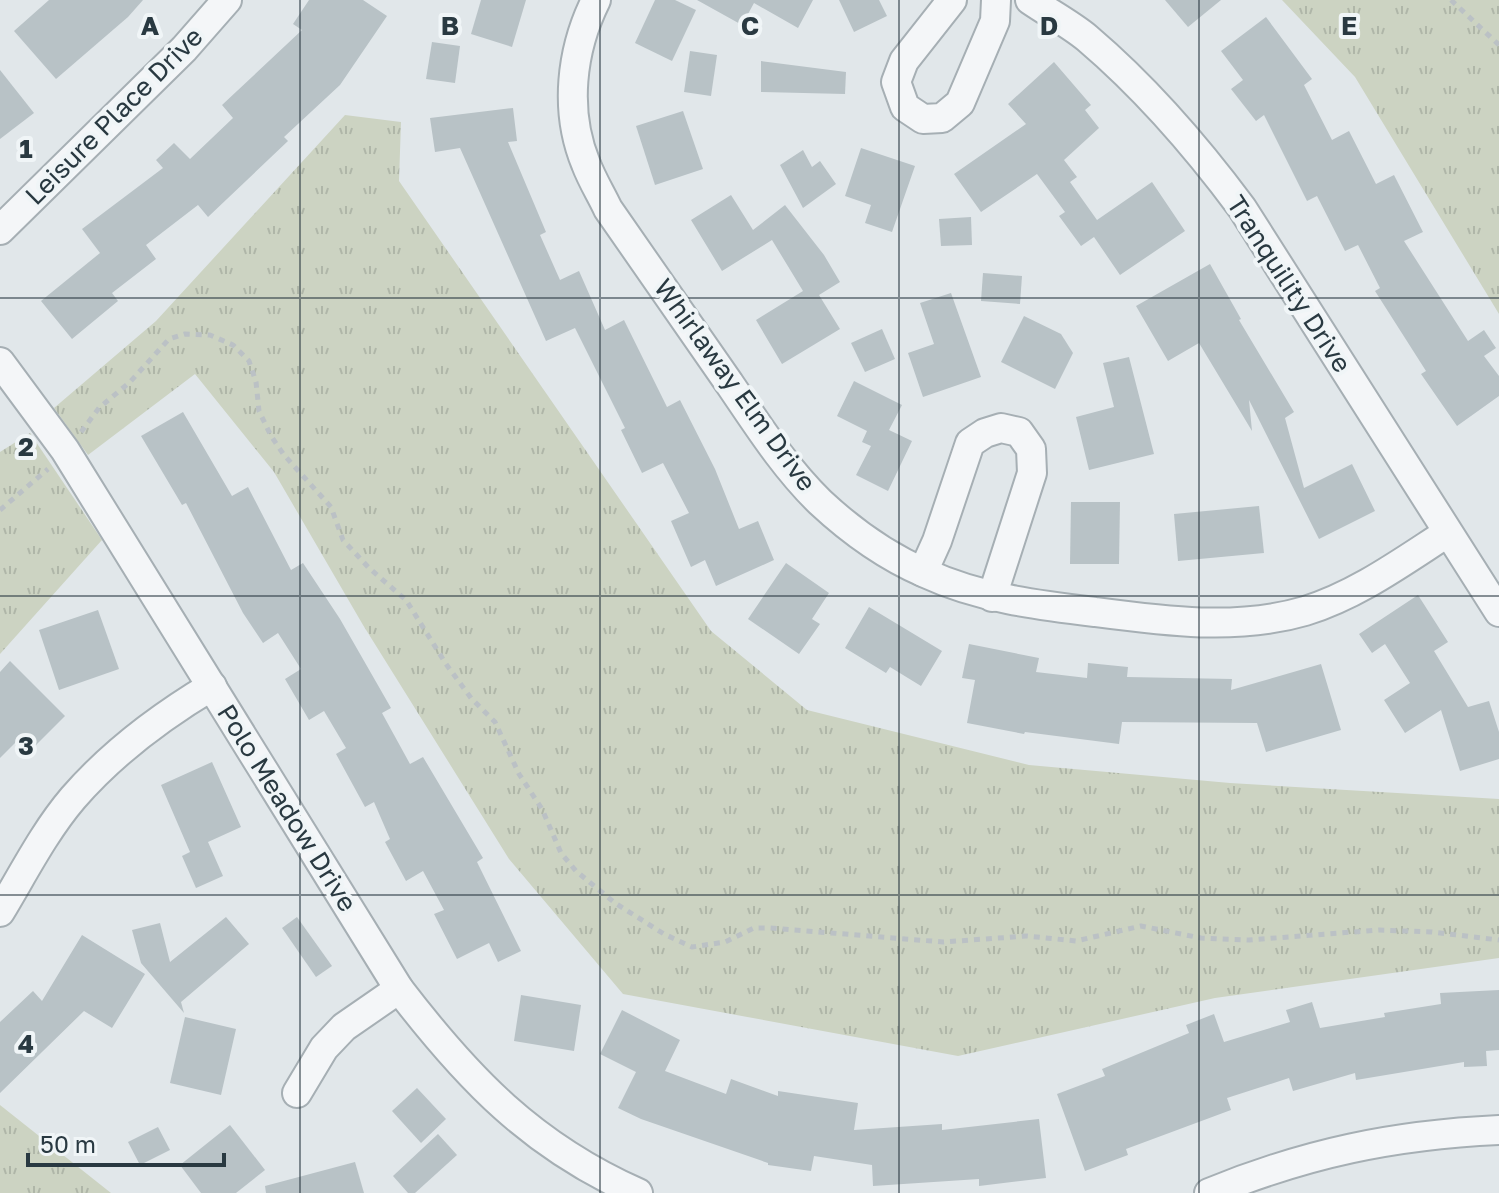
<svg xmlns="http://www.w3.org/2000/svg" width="1499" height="1193" font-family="'Golos Text',sans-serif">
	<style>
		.grass { fill: url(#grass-tufts) }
		.building { fill: #b8c2c6 }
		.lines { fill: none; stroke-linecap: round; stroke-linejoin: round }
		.street-casing { stroke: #a6afb4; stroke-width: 32 }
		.path { stroke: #bbc1c5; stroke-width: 5; stroke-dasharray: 6 6; stroke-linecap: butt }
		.street { stroke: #f4f6f8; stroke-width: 28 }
		.grid { fill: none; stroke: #293941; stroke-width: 2; stroke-opacity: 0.55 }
		.labels { text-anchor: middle; stroke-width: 8; stroke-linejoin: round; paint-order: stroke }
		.street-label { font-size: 26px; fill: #293941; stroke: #f0f5f7 }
		.grid-label { font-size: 26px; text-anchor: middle; font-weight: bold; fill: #293941; stroke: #f0f5f7; stroke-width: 8; stroke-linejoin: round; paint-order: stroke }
	</style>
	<defs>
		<pattern id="grass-tufts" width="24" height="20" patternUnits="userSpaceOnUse" patternTransform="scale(2)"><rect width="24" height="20" fill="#ccd3c2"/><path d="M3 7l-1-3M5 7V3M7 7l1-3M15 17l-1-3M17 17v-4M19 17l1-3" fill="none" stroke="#afb6a8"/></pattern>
	</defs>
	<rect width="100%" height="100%" fill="#e1e7ea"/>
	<!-- grass -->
	<g class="grass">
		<path d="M1282 0H1499V314L1355 77Z"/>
		<path d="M345 115 401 122 399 181 711 631 807 710 1029 765 1230 783 1499 799V958L1215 998 958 1056 623 994 509 859 363 625 274 472 195 374 88 455 54 408 156 321Z"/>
		<path d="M30 433 102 540 0 654V452Z"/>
		<path d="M0 1105 111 1193H0Z"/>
	</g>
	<!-- building -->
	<g class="building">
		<path d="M49 0H143L128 17 56 79 14 31Z"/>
		<path d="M309 0H363L387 16 340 85 284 137 288 141 208 217 198 205 146 245 156 259 112 293 118 301 72 339 41 301 100 253 82 229 163 168 156 160 174 143 190 159 233 118 222 105 302 30 293 24Z"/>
		<path d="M481 0H526L512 47 471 34Z"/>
		<path d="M655 0H675L696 10 672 61 635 43Z"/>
		<path d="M697 0H813L798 28 754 3 742 25Z"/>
		<path d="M839 0H879L887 16 854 32Z"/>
		<path d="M1165 0H1221L1188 27Z"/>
		<path d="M1266 17 1312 79 1304 85 1332 140 1349 131 1376 184 1394 175 1423 232 1404 241 1468 341 1484 330 1496 348 1484 356 1499 376V396L1457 426 1421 374 1426 371 1375 291 1380 288 1358 245 1345 251 1317 196 1307 201 1264 115 1256 121 1231 89 1243 80 1221 51Z"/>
		<path d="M432 42 460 46 455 83 426 79Z"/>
		<path d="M690 51 717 55 711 96 684 92Z"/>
		<path d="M761 61 846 72 845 94 761 92Z"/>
		<path d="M1054 62 1091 105 1085 110 1099 128 1064 160 1077 177 1070 182 1097 220 1152 182 1185 231 1120 275 1094 237 1081 246 1059 216 1065 212 1037 174 981 212 954 174 1026 124 1008 104Z"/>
		<path d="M0 70 34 113 0 139Z"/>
		<path d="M513 108 517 141 508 142 546 232 540 235 560 280 579 271 605 330 624 320 667 407 680 400 715 469 739 529 758 521 774 560 716 586 705 560 691 567 671 521 689 513 663 463 642 473 621 430 625 428 575 328 546 341 460 148 435 152 430 118Z"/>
		<path d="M683 111 703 169 655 185 636 126Z"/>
		<path d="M861 148 915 166 892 232 865 223 871 205 845 196Z"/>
		<path d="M803 150 812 167 820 161 836 184 803 208 780 165Z"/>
		<path d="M731 195 753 230 785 205 824 255 840 282 819 295 840 329 782 364 756 320 803 291 772 240 722 271 691 220Z"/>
		<path d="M971 217 972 245 941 246 939 219Z"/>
		<path d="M1210 264 1241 319 1239 320 1294 412 1285 418 1304 488 1352 464 1375 511 1319 539 1249 400 1252 431 1199 343 1168 361 1136 306Z"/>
		<path d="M983 273 1022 276 1020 304 981 301Z"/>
		<path d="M951 293 981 377 923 397 908 353 934 344 920 303Z"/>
		<path d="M1024 316 1061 334 1073 353 1055 389 1001 362Z"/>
		<path d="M882 329 895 359 865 372 851 343Z"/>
		<path d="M1129 357 1154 454 1089 470 1076 417 1114 407 1103 363Z"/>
		<path d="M854 381 902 405 889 430 912 441 888 491 856 475 871 446 862 442 867 431 837 416Z"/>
		<path d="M183 412 232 496 248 487 291 570 303 563 340 619 391 708 382 713 410 764 423 757 483 858 477 862 521 951 498 962 489 943 457 959 434 914 444 910 423 871 406 881 385 842 390 839 374 802 365 807 336 754 346 748 324 711 309 720 285 679 301 669 278 633 263 643 243 613 186 503 182 505 141 436Z"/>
		<path d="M1071 502H1120L1119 564H1070Z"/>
		<path d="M1259 506 1264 553 1178 561 1174 514Z"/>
		<path d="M786 563 829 593 812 619 820 624 799 654 748 619Z"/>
		<path d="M1418 595 1448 642 1434 651 1468 707 1489 701 1499 732V759L1460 771 1441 710 1405 733 1384 700 1410 683 1385 644 1372 653 1359 634Z"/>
		<path d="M869 607 942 651 921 686 890 667 886 673 845 648Z"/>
		<path d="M98 610 119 669 59 690 39 630Z"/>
		<path d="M969 644 1039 658 1036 672 1087 678 1088 663 1128 667 1127 677 1232 679 1231 690 1321 664 1341 730 1266 752 1257 723 1122 722 1119 744 1025 732 1024 734 967 723 975 680 962 678Z"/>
		<path d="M10 661 65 716 36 745 24 734 0 758V672Z"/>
		<path d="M212 762 241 827 208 842 223 876 196 888 182 856 190 852 161 785Z"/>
		<path d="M226 917 249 944 181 1002 184 1013 141 963 132 930 160 923 170 962Z"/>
		<path d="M297 917 332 966 316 977 282 928Z"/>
		<path d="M82 935 145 974 112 1028 84 1011 0 1093V1022L33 991 42 1001Z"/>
		<path d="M1499 990V1050L1486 1051 1487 1066 1464 1067V1062L1356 1080 1355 1073 1293 1091 1289 1078 1227 1098 1231 1110 1126 1149 1128 1155 1085 1171 1057 1094 1105 1076 1102 1069 1189 1033 1186 1025 1214 1014 1224 1042 1290 1022 1286 1010 1312 1002 1320 1028 1385 1017 1384 1013 1441 1004 1440 993Z"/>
		<path d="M521 995 581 1005 574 1051 514 1041Z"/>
		<path d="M622 1010 680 1040 665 1071 726 1094 731 1079 778 1096V1091L858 1103 854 1130 942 1124V1130L1039 1119 1046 1178 979 1186V1179L873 1186 872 1165 814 1156 811 1171 768 1165V1163L641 1119 618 1108 636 1072 600 1054Z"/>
		<path d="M185 1017 236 1029 221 1095 170 1083Z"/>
		<path d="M417 1088 446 1119 421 1143 392 1111Z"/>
		<path d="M230 1125 265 1170 236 1193H201L180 1165Z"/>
		<path d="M158 1127 170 1150 140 1165 128 1142Z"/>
		<path d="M438 1134 457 1155 415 1193H408L393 1176Z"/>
		<path d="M355 1162 364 1193H266L265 1186Z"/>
	</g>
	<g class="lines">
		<defs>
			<g id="street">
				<path d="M596 0C571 50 564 111 586 164 592 180 601 194 608 209 649 267 689 325 729 383 757 424 784 467 820 502 850 530 888 557 925 573 979 598 1037 605 1095 612 1163 621 1237 631 1305 611 1357 595 1402 562 1447 533"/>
				<path d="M952 0 904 61 896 82 905 107 923 119 942 118 960 103 995 21 996 0"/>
				<path d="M1030 0C1049 13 1070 24 1087 38 1147 89 1196 146 1242 208L1499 612"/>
				<path d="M0 230 184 49 227 0"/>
				<path d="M0 362 65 450 399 989C468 1079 532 1146 638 1193"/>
				<path d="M923 572 937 541 970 443 985 433 1001 428 1019 432 1031 449 1032 473 992 597"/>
				<path d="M0 912C23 874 44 832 73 798 112 753 160 717 212 686"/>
				<path d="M297 1093 324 1048 344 1027 399 989"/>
				<path d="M1209 1193C1307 1153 1393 1135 1499 1130"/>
			</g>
		</defs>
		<!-- street casing -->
		<use href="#street" class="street-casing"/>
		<!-- path -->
		<g class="path">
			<path d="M1451 0 1499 45"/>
			<path d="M81 432 99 408 130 382 169 339 185 334 210 335 233 345 249 361 256 382 259 411 271 436 284 455 331 507 343 540 369 568 406 600 446 664 471 698 495 722 519 774 542 809 561 853 576 871 615 903 664 934 692 947 725 942 754 928H770L943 942 1027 936 1076 941 1141 926 1201 938 1249 940 1379 930 1432 932 1499 940"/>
			<path d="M0 510 48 469"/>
		</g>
		<!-- street -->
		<use href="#street" class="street"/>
	</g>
	<!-- grid -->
	<path class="grid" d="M300 0V1193M600 0V1193M899 0V1193M1199 0V1193M0 298H1499M0 596H1499M0 895H1499"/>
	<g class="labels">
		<!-- street labels -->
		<g class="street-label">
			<text transform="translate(114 116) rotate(-45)" y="9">Leisure Place Drive</text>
			<text transform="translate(1289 284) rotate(57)" y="9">Tranquility Drive</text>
			<text transform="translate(735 385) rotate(54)" y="9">Whirlaway Elm Drive</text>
			<text transform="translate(287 808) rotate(58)" y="9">Polo Meadow Drive</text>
		</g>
	</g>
	<g class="grid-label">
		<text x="150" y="35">A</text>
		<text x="450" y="35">B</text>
		<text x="750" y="35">C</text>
		<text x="1049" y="35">D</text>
		<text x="1349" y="35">E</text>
		<text x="26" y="158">1</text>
		<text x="26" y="456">2</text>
		<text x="26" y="755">3</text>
		<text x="26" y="1053">4</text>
	</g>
	<!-- scale -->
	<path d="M28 1153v12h196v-12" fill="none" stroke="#293941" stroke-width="4"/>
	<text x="40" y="1153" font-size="24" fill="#293941" stroke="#f0f5f7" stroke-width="6" paint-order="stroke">50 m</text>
</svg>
